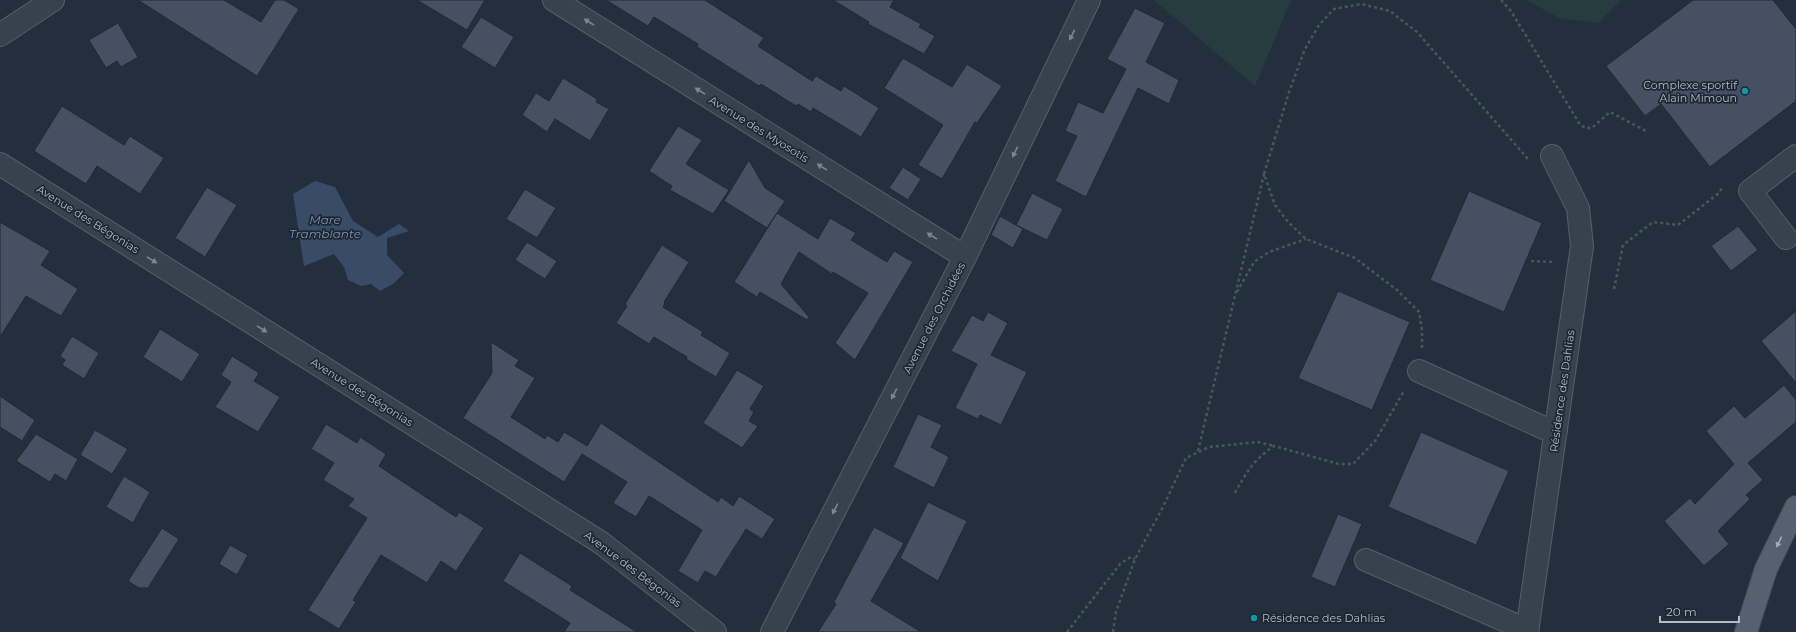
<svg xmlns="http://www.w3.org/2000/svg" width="1796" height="632" font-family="Montserrat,sans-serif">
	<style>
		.green { fill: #263c3f }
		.water { fill: #394c67 }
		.building { fill: #455162; stroke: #1f2835 }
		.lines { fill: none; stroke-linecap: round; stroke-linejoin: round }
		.minor-casing { stroke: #565f6c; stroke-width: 24 }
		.major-casing { stroke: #414a57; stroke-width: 24 }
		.path { stroke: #44595c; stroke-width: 2.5; stroke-dasharray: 3 3; stroke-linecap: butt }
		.minor { stroke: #38414e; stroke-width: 22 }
		.major { stroke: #56606e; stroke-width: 22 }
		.oneway { fill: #7c8592 }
		.oneway2 { fill: #a1aab7 }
		.culture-dot { fill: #0f9aa8; stroke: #1d2633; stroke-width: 1.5 }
		.labels { text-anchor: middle; stroke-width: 3.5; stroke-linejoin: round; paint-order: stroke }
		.poi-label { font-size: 11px; fill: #b4bcc9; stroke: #1d2633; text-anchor: end }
		.street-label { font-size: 11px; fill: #b4bcc9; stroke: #1d2633 }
		.water-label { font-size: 12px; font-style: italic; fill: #7c92b1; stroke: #1d2633 }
	</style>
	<rect width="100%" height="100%" fill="#242f3e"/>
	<!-- green -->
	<g class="green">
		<path d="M1154 0H1291L1255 86Z"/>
		<path d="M1526 0H1621L1598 23 1559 18Z"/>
	</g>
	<!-- water -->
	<path class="water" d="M315 181 335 187 353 221 378 237 399 224 409 231 387 238V255L404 273 393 284 380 291 371 284 361 286 348 280 344 267 334 254 304 266 293 194Z"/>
	<!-- building -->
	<g class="building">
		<path d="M138 0H224L261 22 275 0H284L299 9 257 76Z"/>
		<path d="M417 0H485L467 30Z"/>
		<path d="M606 0H705L764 38 758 46 812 81 816 76 841 91 844 86 879 108 861 137 813 108 811 112 798 104 796 106 761 84 759 86 697 47 698 44 654 17 648 26Z"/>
		<path d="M833 0H894L890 7 921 24 919 27 935 36 924 54 868 24 869 22Z"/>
		<path d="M1693 0H1773L1796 29V101L1710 167 1661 104 1645 116 1606 66Z"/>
		<path d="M1135 8 1165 23 1146 62 1179 80 1169 104 1138 88 1086 197 1055 181 1077 136 1065 131 1078 102 1103 113 1104 111 1126 69 1107 59Z"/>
		<path d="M481 17 514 37 495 68 461 47Z"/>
		<path d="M118 23 138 57 121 67 117 61 106 68 89 40Z"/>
		<path d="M903 58 952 87 967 64 1002 86 977 123 975 122 942 179 918 165 943 125 884 88Z"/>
		<path d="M563 78 597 99 596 102 609 109 590 141 555 119 547 132 522 115 536 93 549 101Z"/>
		<path d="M62 106 124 145 130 136 164 158 140 194 97 166 86 184 34 151Z"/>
		<path d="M678 126 702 140 686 164 729 190 713 214 670 190 672 186 649 171Z"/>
		<path d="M749 160 765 188 785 201 767 228 724 201Z"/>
		<path d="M903 167 921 179 908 200 889 188Z"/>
		<path d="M207 187 237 205 205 257 175 238Z"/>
		<path d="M525 189 556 208 537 238 506 219Z"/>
		<path d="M1469 191 1542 223 1504 312 1430 280Z"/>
		<path d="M1032 193 1063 209 1047 240 1016 225Z"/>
		<path d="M777 213 818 239 830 218 856 233 851 240 887 262 894 251 913 262 855 360 835 343 868 293 833 272 832 274 799 252 781 284 809 317 807 320 760 292 757 297 734 282Z"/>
		<path d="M1000 216 1023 229 1013 248 991 235Z"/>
		<path d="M0 222 50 251 41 265 78 289 61 316 26 296 0 337Z"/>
		<path d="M1738 226 1758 250 1731 271 1711 246Z"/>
		<path d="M527 242 557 261 545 279 515 260Z"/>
		<path d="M662 245 689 262 664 302 665 303 663 307 703 332 701 335 730 353 716 377 686 359 687 357 654 337 649 344 616 323 627 306 625 304Z"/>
		<path d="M1338 291 1410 322 1372 410 1298 378Z"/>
		<path d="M1796 311V383L1761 341Z"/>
		<path d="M988 312 1008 323 991 355 1027 372 1001 425 980 415 978 419 955 408 977 364 951 351 972 315 983 321Z"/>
		<path d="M160 329 200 354 182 382 143 357Z"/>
		<path d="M72 336 99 353 84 379 62 365 65 360 60 356Z"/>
		<path d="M491 342 519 360 515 366 535 378 511 417 545 439 547 435 558 442 564 432 587 446 601 423 718 502 721 497 733 506 739 496 775 519 762 539 746 529 716 577 705 571 698 583 678 571 702 530 649 496 636 517 613 503 627 482 582 454 564 482 463 418 492 373Z"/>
		<path d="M232 356 259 373 254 381 280 397 258 432 215 407 231 382 221 375Z"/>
		<path d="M737 370 764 386 750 409 754 412 749 421 758 426 742 448 703 423Z"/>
		<path d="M1784 385 1796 400V422L1748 463 1763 480 1746 495 1750 499 1718 531 1729 544 1704 566 1664 521 1690 498 1695 504 1734 464 1706 431 1734 406 1745 418Z"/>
		<path d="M0 396 35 420 22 441 0 427Z"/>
		<path d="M918 414 942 425 931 447 949 457 934 488 893 467Z"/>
		<path d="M326 424 357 443 360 437 386 454 379 466 456 517 459 512 484 528 456 571 441 561 427 583 381 555 353 600 356 602 339 629 308 610 367 518 348 506 354 499 323 480 334 463 311 449Z"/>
		<path d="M95 430 128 449 112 474 80 455Z"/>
		<path d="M1421 432 1509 471 1476 545 1388 507Z"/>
		<path d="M36 434 78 459 66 481 55 474 50 482 16 461Z"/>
		<path d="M124 476 150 492 133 523 106 507Z"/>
		<path d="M928 502 967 521 938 581 900 558Z"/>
		<path d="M1338 514 1362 524 1335 587 1311 577Z"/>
		<path d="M874 527 904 543 871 601 921 632H818L836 604 834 602Z"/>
		<path d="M162 528 179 539 148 588H139L128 581Z"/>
		<path d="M230 545 248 555 237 575 219 564Z"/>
		<path d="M520 553 572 586 570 590 637 632H564L570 623 503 581Z"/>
	</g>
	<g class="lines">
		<defs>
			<g id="minor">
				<path d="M554 0 965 257"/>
				<path d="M0 35 53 0"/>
				<path d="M0 164 600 542 715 632"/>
				<path d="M1786 238 1750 191 1796 156"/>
				<path d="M1419 371 1544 428 1556 430"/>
				<path d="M1366 560 1513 624 1528 627"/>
				<path d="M772 632 965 257 1089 0"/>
				<path d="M1527 632 1582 246 1578 208 1552 156"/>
			</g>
			<path id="major" d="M1746 632 1766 569 1796 507"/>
		</defs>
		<!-- minor casing -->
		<use href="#minor" class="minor-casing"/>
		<!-- major casing -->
		<use href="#major" class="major-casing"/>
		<!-- path -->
		<g class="path">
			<path d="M1501 0 1511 11 1579 123 1585 128H1592L1610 112 1646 131"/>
			<path d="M1531 261 1555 262"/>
			<path d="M1614 289 1623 245 1653 222 1678 225 1719 193 1723 186"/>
			<path d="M1237 292 1254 262 1269 252 1306 239"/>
			<path d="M1422 348V330L1419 312 1397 290 1355 258 1306 239 1288 222 1275 205 1264 174 1289 92 1305 49 1319 25 1334 9 1361 4 1390 11 1417 32 1528 159"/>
			<path d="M1198 451 1264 174"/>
			<path d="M1235 493C1246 472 1255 459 1274 446L1339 464H1353L1375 441 1404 391"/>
			<path d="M1067 632 1121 563 1131 557 1135 559"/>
			<path d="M1113 632 1116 612 1135 559 1163 507 1186 458 1209 447 1258 442 1274 446"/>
		</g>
		<!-- minor -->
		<use href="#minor" class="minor"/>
		<!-- major -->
		<use href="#major" class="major"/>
	</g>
	<!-- one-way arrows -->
	<defs><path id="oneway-solid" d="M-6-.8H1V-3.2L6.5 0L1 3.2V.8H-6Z"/></defs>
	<g class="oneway">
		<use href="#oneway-solid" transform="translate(589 22) rotate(-148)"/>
		<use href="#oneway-solid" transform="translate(1072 35) rotate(116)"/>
		<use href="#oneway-solid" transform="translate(700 91) rotate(-148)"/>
		<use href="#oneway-solid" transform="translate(1015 152) rotate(116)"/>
		<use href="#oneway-solid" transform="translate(822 167) rotate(-148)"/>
		<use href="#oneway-solid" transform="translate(932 236) rotate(-148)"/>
		<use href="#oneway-solid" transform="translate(152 260) rotate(32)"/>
		<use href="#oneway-solid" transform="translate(262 329) rotate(32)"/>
		<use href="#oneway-solid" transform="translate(894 394) rotate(117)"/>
		<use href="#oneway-solid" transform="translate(835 509) rotate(117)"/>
	</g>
	<use class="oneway2" href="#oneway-solid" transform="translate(1779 542) rotate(116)"/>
	<!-- markers -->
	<g class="culture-dot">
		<circle cx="1745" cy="91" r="4"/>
		<circle cx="1254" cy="618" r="4"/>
	</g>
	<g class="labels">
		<!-- poi labels -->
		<g class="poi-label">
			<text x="1737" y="89">Complexe sportif<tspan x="1737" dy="13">Alain Mimoun</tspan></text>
			<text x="1262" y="622" text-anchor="start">Résidence des Dahlias</text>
		</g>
		<!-- street labels -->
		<g class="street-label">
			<text transform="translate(759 129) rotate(32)" y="4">Avenue des Myosotis</text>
			<text transform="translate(88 219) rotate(32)" y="4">Avenue des Bégonias</text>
			<text transform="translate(934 318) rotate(-63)" y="4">Avenue des Orchidées</text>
			<text transform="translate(1562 391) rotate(-82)" y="4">Résidence des Dahlias</text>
			<text transform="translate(362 392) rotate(32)" y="4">Avenue des Bégonias</text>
			<text transform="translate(633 569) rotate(37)" y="4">Avenue des Bégonias</text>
		</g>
		<!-- water labels -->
		<g class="water-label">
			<text x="325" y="224">Mare<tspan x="325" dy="14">Tramblante</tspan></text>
		</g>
	</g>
	<!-- scale -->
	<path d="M1660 616v6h79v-6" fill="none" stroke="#b4bcc9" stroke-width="2"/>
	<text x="1666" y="616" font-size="12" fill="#b4bcc9" stroke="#1d2633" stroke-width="3" paint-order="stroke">20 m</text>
</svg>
